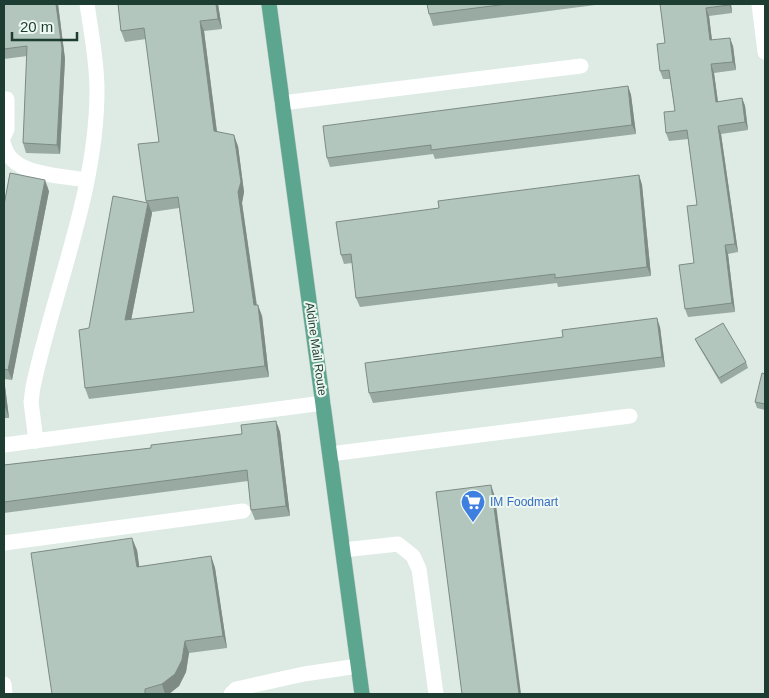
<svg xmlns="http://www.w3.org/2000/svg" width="769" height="698" font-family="Arial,sans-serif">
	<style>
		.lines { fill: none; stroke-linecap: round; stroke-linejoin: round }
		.major-casing { stroke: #c0c8c6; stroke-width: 16 }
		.minor { stroke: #fff; stroke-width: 15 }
		.major { stroke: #5ca690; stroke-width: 15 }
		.wall { fill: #99aaa3; fill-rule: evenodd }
		.shaded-wall { fill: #7d8b84 }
		.building { fill: #b2c6bd; stroke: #7d8b84 }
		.labels { text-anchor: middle; stroke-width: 4; stroke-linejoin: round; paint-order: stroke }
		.street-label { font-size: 12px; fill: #1d3c32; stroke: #eef8f2 }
		.shop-label { font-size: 12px; fill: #366cbe; stroke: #eef8f2; text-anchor: start }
	</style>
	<rect width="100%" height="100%" fill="#ddebe4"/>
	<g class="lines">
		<defs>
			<path id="major" d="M269 4 362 694"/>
		</defs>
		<!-- major casing -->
		<use href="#major" class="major-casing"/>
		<!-- minor -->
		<g class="minor">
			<path d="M759 4 765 52"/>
			<path d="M4 99H7V129L4 136"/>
			<path d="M282 103 581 66"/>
			<path d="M4 145C11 176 60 175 86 180"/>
			<path d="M36 441 31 402 33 387C54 289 97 192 97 90 97 61 91 32 87 4"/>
			<path d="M4 445 323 403"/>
			<path d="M330 454 630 416"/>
			<path d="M4 543 243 511"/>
			<path d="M343 550 398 544 413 556 419 569 436 694"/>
			<path d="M4 684 5 694"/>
			<path d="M231 694 236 689 304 674 358 666"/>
		</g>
		<!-- major -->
		<use href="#major" class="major"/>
	</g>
	<!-- wall -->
	<g class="wall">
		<path d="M4 4H58L65 59 60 154 26 153 23 143 27 56 4 59Z"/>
		<path d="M118 4H218L222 29 204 31 217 131 238 146 244 192 242 203 257 305 262 316 269 377 89 399 85 388 89 328 146 202V201L159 142 146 39 125 42 121 31ZM179 208 194 312 131 320 152 213V212Z"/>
		<path d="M427 4H603L433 26 429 14Z"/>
		<path d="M660 4H731L732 13 709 16 712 40 733 46 736 70 714 73 718 102 742 98 745 106 748 130 721 134 738 252 728 254 735 312 688 317 685 309 694 263 697 205 688 139 669 141 666 133 675 111 670 79H663L660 71 665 43Z"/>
		<path d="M628 86 631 95 636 134 435 159 433 154 330 167 327 158Z"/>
		<path d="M639 175 642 185 651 276 558 287 557 283 360 307 356 298 352 263 344 264 341 255 439 208Z"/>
		<path d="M49 191 12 380 4 379 9 418H4V205Z"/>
		<path d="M660 327 665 367 373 403 369 393 563 337Z"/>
		<path d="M695 339 746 362 748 368 721 384 698 345Z"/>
		<path d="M765 374V410L757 408 755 402Z"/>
		<path d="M276 421 280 432 290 516 255 520 251 510 248 481 4 513V465L151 448 242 434Z"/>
		<path d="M137 550 139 567 211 556 215 568 227 648 189 653 186 672 179 686 169 694H52Z"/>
	</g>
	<!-- shaded-wall -->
	<g class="shaded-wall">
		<path d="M56 4H58L65 59 60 154 57 145Z"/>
		<path d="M216 4H218L222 29 218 19Z"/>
		<path d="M729 4H731L732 13Z"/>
		<path d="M706 8 709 16 713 49 710 40Z"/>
		<path d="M200 21 204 31 218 141 214 131Z"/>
		<path d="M730 38 733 46 736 70 733 62Z"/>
		<path d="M711 64 714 73 719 110 716 102Z"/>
		<path d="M628 86 631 95 636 134 632 125Z"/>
		<path d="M742 98 745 106 748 130 745 122Z"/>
		<path d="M718 126 721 134 738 252 735 244Z"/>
		<path d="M234 135 238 146 244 192 242 203 258 316 254 305 238 192Z"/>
		<path d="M639 175 642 185 651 276 647 267Z"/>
		<path d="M45 180 49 191 12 380 8 370Z"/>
		<path d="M148 203 152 213 129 331 125 320Z"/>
		<path d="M725 245 728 254 735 312 732 303Z"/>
		<path d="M258 305 262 316 269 377 265 366Z"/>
		<path d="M657 318 660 327 665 367 662 357Z"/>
		<path d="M4 378 9 418 5 407 4 397Z"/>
		<path d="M276 421 280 432 290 516 286 506Z"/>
		<path d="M491 485 495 497 521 694H519Z"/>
		<path d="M132 538 137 550 141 579 137 567Z"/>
		<path d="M211 556 215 568 227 648 223 636Z"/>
		<path d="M185 641 189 653 186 672 179 686 169 694H165L162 684Z"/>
	</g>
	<!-- building -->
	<g class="building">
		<path d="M4 4H56L62 49 57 145 23 143 27 46 4 49Z"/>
		<path d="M118 4H216L218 19 200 21 214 131 234 135 241 182 238 192 254 305H258L265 366 85 388 79 330 89 328 113 196 148 203 125 320 194 312 178 197 146 201 138 144 159 142 144 28 121 31Z"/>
		<path d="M427 4H507L429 14Z"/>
		<path d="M660 4H729V5L706 8 710 40 730 38 733 62 711 64 716 102 742 98 745 122 718 126 735 244 725 245 732 303 685 309 679 265 694 263 687 206 697 205 687 130 666 133 664 112 675 111 669 70 660 71 657 44 665 43Z"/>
		<path d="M628 86 632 125 431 150V145L327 158 323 126Z"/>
		<path d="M10 173 45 180 8 370 4 369V205Z"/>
		<path d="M639 175 647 267 555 278V274L356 298 351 254 341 255 336 222 439 208 438 201Z"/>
		<path d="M657 318 662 357 369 393 365 363 563 337 562 330Z"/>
		<path d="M723 323 746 362 719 378 695 339Z"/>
		<path d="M762 373 765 374V404L755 402Z"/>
		<path d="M276 421 286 506 251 510 247 470 4 502V465L151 448V445L242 434 241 425Z"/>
		<path d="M491 485 519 694H462L436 492Z"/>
		<path d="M132 538 137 567 211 556 223 636 185 641 182 660 175 674 162 684 145 689V694H52L31 553Z"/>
	</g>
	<!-- icons -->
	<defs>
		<symbol id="supermarket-pin" viewBox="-11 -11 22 30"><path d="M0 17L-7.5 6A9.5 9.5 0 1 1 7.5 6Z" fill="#3f7fe0" stroke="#eef8f2"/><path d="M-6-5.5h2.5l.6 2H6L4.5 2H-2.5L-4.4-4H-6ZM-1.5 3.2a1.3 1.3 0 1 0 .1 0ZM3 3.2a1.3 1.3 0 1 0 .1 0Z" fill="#fff"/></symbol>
	</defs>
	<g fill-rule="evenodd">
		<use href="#supermarket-pin" x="459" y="488" width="28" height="38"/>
	</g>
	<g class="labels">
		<!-- street labels -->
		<g class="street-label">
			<text transform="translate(316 349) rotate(82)" y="4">Aldine Mail Route</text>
		</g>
		<!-- shop labels -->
		<g class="shop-label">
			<text x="490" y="506">IM Foodmart</text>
		</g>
	</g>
	<!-- border -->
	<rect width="769" height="698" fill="none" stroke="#1d3c32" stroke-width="10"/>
	<!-- scale -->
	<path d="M12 32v8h65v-8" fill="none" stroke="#1d3c32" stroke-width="2.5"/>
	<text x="20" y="32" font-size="15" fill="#1d3c32" stroke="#eef8f2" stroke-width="4" paint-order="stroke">20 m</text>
</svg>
